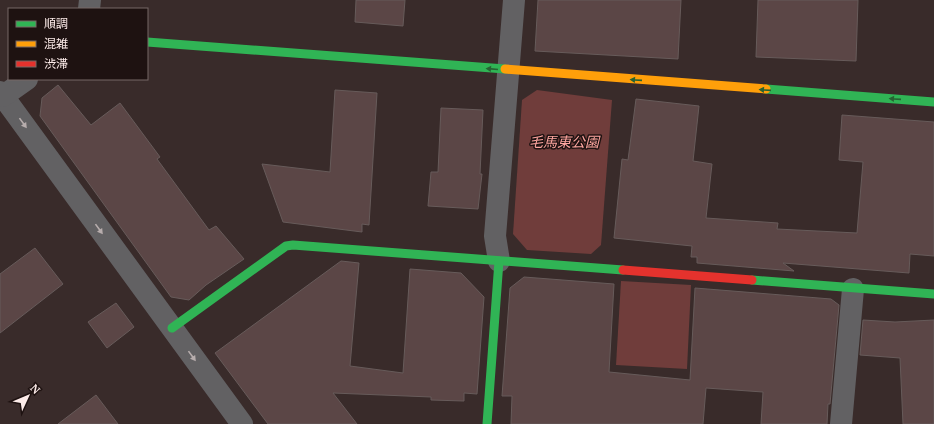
<svg xmlns="http://www.w3.org/2000/svg" width="934" height="424" font-family="'PT Serif','Noto Sans JP',serif">
	<style>
		.green { fill: #703d3b }
		.building { fill: #5b4646; stroke: #675b5a }
		.lines { fill: none; stroke-linecap: round; stroke-linejoin: round }
		.street { stroke: #626163; stroke-width: 22 }
		.fast { stroke: #30b455; stroke-width: 9 }
		.slow { stroke: #ff9f0a; stroke-width: 9 }
		.jam { stroke: #e5322d; stroke-width: 9 }
		.oneway { fill: #276333 }
		.oneway2 { fill: #b7adad }
		.labels { text-anchor: middle; stroke-width: 3; stroke-linejoin: round; paint-order: stroke }
		.park-label { font-size: 14px; font-style: italic; fill: #fea6a0; stroke: #1e1211 }
	</style>
	<rect width="100%" height="100%" fill="#392b2a"/>
	<!-- green -->
	<g class="green">
		<path d="M537 90 612 100 601 245 591 254 527 250 513 234 522 100Z"/>
		<path d="M621 281 691 285 687 369 616 365Z"/>
	</g>
	<!-- building -->
	<g class="building">
		<path d="M356 0H405L403 26 355 22Z"/>
		<path d="M538 0H681L678 59 535 51Z"/>
		<path d="M758 0H858L856 61 756 57Z"/>
		<path d="M58 85 91 125 120 103 160 157 157 159 209 230 216 226 244 259 206 285 189 300 171 297 40 116 42 98Z"/>
		<path d="M335 90 377 93 369 225 362 224V232L283 222 262 164 330 172Z"/>
		<path d="M636 99 699 106 693 161 712 164 706 218 778 223 777 229 857 233 863 162 839 160 842 115 934 122V256L910 254 909 273 783 263 794 271 697 263V257H691L692 246 614 238 622 159 628 160Z"/>
		<path d="M441 108 483 110 480 174H482L478 209 428 206 431 172H438Z"/>
		<path d="M35 248 63 284 0 333V274Z"/>
		<path d="M341 261 359 263 350 366 403 373 410 269 461 273 484 297 477 394 464 393V401L431 400V397L333 393 357 424H268L215 353Z"/>
		<path d="M524 277 614 284 609 372 690 380 695 288 831 299 839 305 830 404H828L827 424H761L763 392 706 388 703 424H511L512 396H502L510 288Z"/>
		<path d="M116 303 134 327 107 348 88 322Z"/>
		<path d="M863 320 895 322 934 320V424H903L900 358 860 355Z"/>
		<path d="M96 395 118 424H58Z"/>
	</g>
	<g class="lines">
		<!-- street -->
		<g class="street">
			<path d="M89 9 90 0"/>
			<path d="M0 92 242 424"/>
			<path d="M3 96 27 79"/>
			<path d="M499 261 495 236 514 0"/>
			<path d="M841 424 853 289"/>
		</g>
		<!-- fast -->
		<g class="fast">
			<path d="M147 42 505 69"/>
			<path d="M766 89 934 102"/>
			<path d="M752 280 934 294"/>
			<path d="M172 328 286 246 293 245 623 270"/>
			<path d="M487 424 499 261"/>
		</g>
		<!-- slow -->
		<path class="slow" d="M505 69 766 89"/>
		<!-- jam -->
		<path class="jam" d="M623 270 752 280"/>
	</g>
	<!-- one-way arrows -->
	<defs><path id="oneway-solid" d="M-6-.8H1V-3.2L6.5 0L1 3.2V.8H-6Z"/></defs>
	<g class="oneway">
		<use href="#oneway-solid" transform="translate(492 69) rotate(-175)"/>
		<use href="#oneway-solid" transform="translate(636 80) rotate(-176)"/>
		<use href="#oneway-solid" transform="translate(765 90) rotate(-176)"/>
		<use href="#oneway-solid" transform="translate(895 99) rotate(-176)"/>
	</g>
	<g class="oneway2">
		<use href="#oneway-solid" transform="translate(23 123) rotate(54)"/>
		<use href="#oneway-solid" transform="translate(99 229) rotate(54)"/>
		<use href="#oneway-solid" transform="translate(192 356) rotate(54)"/>
	</g>
	<g class="labels">
		<!-- park labels -->
		<g class="park-label">
			<text x="564" y="147">毛馬東公園</text>
		</g>
	</g>
	<!-- legend -->
	<rect x="8" y="8" width="140" height="72" fill="#1e1211" stroke="#776967"/>
	<rect x="16" y="21" width="20" height="6" fill="#30b455" stroke="#776967"/>
	<text x="44" y="28" font-size="12" fill="#fcebe9">順調</text>
	<rect x="16" y="41" width="20" height="6" fill="#ff9f0a" stroke="#776967"/>
	<text x="44" y="48" font-size="12" fill="#fcebe9">混雑</text>
	<rect x="16" y="61" width="20" height="6" fill="#e5322d" stroke="#776967"/>
	<text x="44" y="68" font-size="12" fill="#fcebe9">渋滞</text>
	<!-- north arrow -->
	<g transform="translate(28 396) rotate(46)" stroke="#1e1211" stroke-width="3" paint-order="stroke">
	<path d="M0-3L7 15L0 10L-7 15Z" fill="#fcebe9"/>
	<text y="-6" font-size="11" font-weight="bold" text-anchor="middle" fill="#fcebe9">N</text>
	</g>
</svg>
